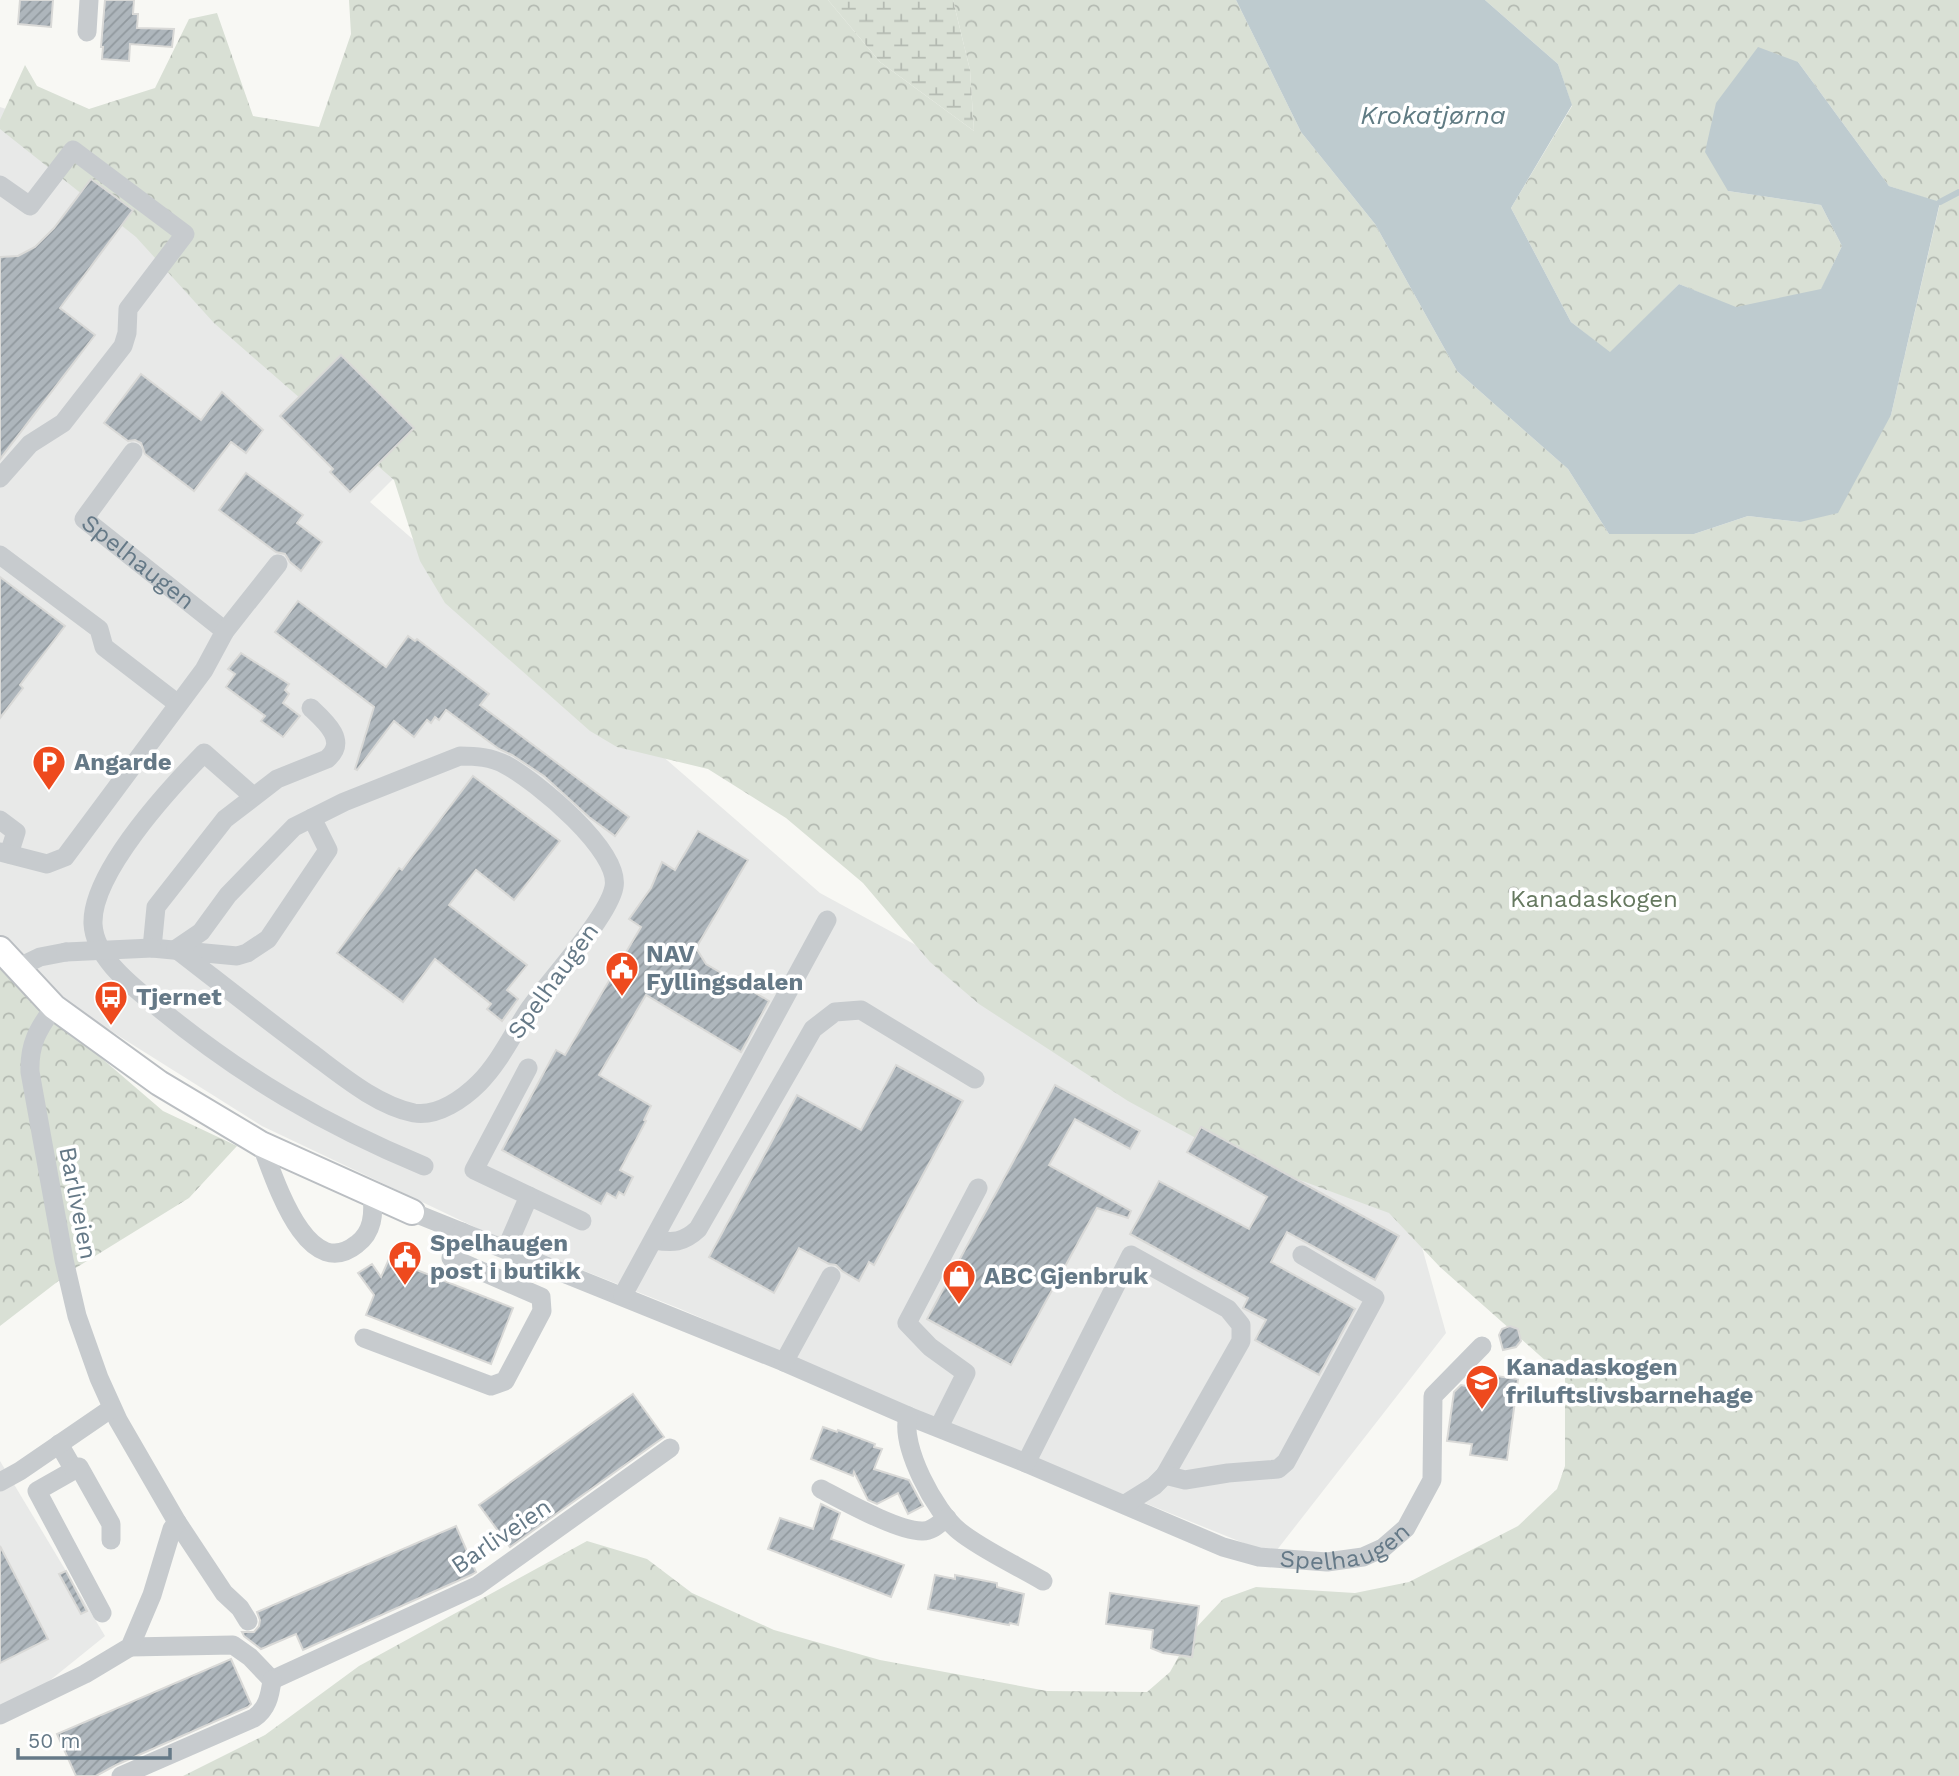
<svg xmlns="http://www.w3.org/2000/svg" width="1959" height="1776" font-family="'Work Sans',sans-serif">
	<style>
		.built { fill: #e8e9e8 }
		.forest { fill: url(#forest-crowns) }
		.wetland { fill: url(#wetland-marsh) }
		.water { fill: #becbcf }
		.lines { fill: none; stroke-linecap: round; stroke-linejoin: round }
		.stream { stroke: #becbcf; stroke-width: 6 }
		.building { fill: url(#building-hatch); stroke: #d9d9d7; stroke-width: 2 }
		.major-casing { stroke: #babec2; stroke-width: 28 }
		.minor { stroke: #c7cbce; stroke-width: 19 }
		.major { stroke: #fff; stroke-width: 24 }
		.minor-bridge { stroke: #c7cbce; stroke-width: 19 }
		.labels { text-anchor: middle; stroke-width: 7; stroke-linejoin: round; paint-order: stroke }
		.street-label { font-size: 24px; fill: #657987; stroke: #fff }
		.poi-label { font-size: 24px; font-weight: bold; fill: #657987; stroke: #fff; text-anchor: start }
		.park-label { font-size: 24px; fill: #667960; stroke: #fff }
		.water-label { font-size: 26px; font-style: italic; fill: #607b83; stroke: #fff }
	</style>
	<defs>
		<pattern id="forest-crowns" width="20" height="18" patternUnits="userSpaceOnUse" patternTransform="scale(1.75)"><rect width="20" height="18" fill="#d9e0d5"/><path d="M2 6a3 3 0 1 1 6 0M12 15a3 3 0 1 1 6 0" fill="none" stroke="#b4bab2"/></pattern>
		<pattern id="wetland-marsh" width="20" height="14" patternUnits="userSpaceOnUse" patternTransform="scale(1.75)"><rect width="20" height="14" fill="#d9e0d5"/><path d="M1 5h8M5 5V1M11 12h8M15 12V8" fill="none" stroke="#b4bab2"/></pattern>
		<pattern id="building-hatch" width="6" height="6" patternUnits="userSpaceOnUse" patternTransform="scale(1.75)"><rect width="6" height="6" fill="#aeb6bc"/><path d="M-1 1l2-2M0 6l6-6M5 7l2-2" fill="none" stroke="#91999e"/></pattern>
	</defs>
	<rect width="100%" height="100%" fill="#f8f8f4"/>
	<!-- built -->
	<g class="built">
		<path d="M0 107 212 176 453 419 370 502 820 893 1413 1215 1446 1333 1273 1555 913 1409 678 1308 481 1230 262 1126 33 982 0 936Z"/>
		<path d="M0 1461 105 1636 38 1690 0 1705Z"/>
	</g>
	<!-- forest -->
	<g class="forest">
		<path d="M349 0H828L880 62 974 131 970 70 953 0H1236L1301 132 1375 224 1457 371 1568 469 1609 534H1694L1748 516 1800 522 1891 415 1940 203 1889 186 1798 62 1728 191 1821 205 1842 246 1821 290 1736 308 1679 284 1610 353 1571 322 1511 208 1572 106 1558 64 1485 0H1959V1776H183L265 1735 359 1666 587 1541 647 1559 692 1593 774 1630 880 1660 1047 1691 1147 1692 1170 1672 1193 1631 1223 1599 1256 1587 1355 1593 1409 1582 1518 1526 1557 1489 1565 1466V1378L1440 1267 1389 1213 1216 1149 1128 1101 979 1004 930 962 863 883 786 818 708 769 617 747 590 731 445 603 420 561 394 480 214 323 136 237 0 129V120L25 65 37 86 89 109 155 88 189 19 217 13 253 116 319 127 351 34Z"/>
		<path d="M0 961 28 995 163 1111 237 1146 189 1198 74 1269 0 1326Z"/>
	</g>
	<!-- wetland -->
	<path class="wetland" d="M828 0H953L970 70 974 131 880 62Z"/>
	<!-- water -->
	<path class="water" d="M1236 0H1485L1558 64 1572 105 1511 208 1571 322 1610 352 1679 284 1736 307 1821 289 1842 246 1821 205 1728 191 1705 152 1716 103 1758 47 1798 62 1889 186 1940 202 1891 415 1838 513 1800 522 1748 516 1694 534H1609L1568 469 1457 371 1375 224 1301 132Z"/>
	<g class="lines">
		<!-- stream -->
		<path class="stream" d="M1940 202 1959 192"/>
	</g>
	<!-- building -->
	<g class="building">
		<path d="M20 0H53L51 27 18 24Z"/>
		<path d="M105 0H134L133 14H138L137 28 174 29 172 47 130 44 129 61 102 59 103 47H101Z"/>
		<path d="M91 179 133 210 60 308 95 335 0 459V257L18 256 35 247 54 228Z"/>
		<path d="M341 355 414 428 350 492 330 472 333 469 280 416Z"/>
		<path d="M141 374 201 420 222 392 263 430 246 453 231 442 194 491 145 454 141 443 135 440 128 441 104 423Z"/>
		<path d="M246 473 303 515 297 523 322 542 301 571 290 562 285 554 276 552 219 510Z"/>
		<path d="M0 577 65 626 20 685 23 688 0 718Z"/>
		<path d="M298 601 386 667 408 636 415 641 417 639 489 694 480 705 629 817 615 836 589 817 544 776 512 755 499 749 446 710 439 720 435 717 431 723 427 720 414 737 394 721 357 770 355 769 374 707 275 632Z"/>
		<path d="M241 653 289 684 285 690 289 694 283 703 300 716 283 737 261 721 265 716 226 687 235 674 228 669Z"/>
		<path d="M473 776 560 841 514 900 476 870 449 905 527 965 507 990 518 999 502 1021 487 1009 491 1004 435 959 403 1002 337 953 399 868 402 870Z"/>
		<path d="M698 831 748 860 696 948 706 964 769 1001 741 1052 646 995 599 1075 651 1106 644 1120 646 1121 620 1170 633 1177 624 1195 619 1192 616 1198 607 1193 601 1204 502 1150 556 1050 565 1055 641 927 629 919 651 888 662 862 675 870Z"/>
		<path d="M896 1065 963 1101 874 1265 869 1262 859 1281 842 1271 836 1265 829 1264 799 1248 774 1293 709 1257 797 1095 861 1130Z"/>
		<path d="M1055 1085 1140 1131 1130 1149 1075 1119 1049 1165 1131 1211 1128 1218 1097 1208 1011 1365 927 1319Z"/>
		<path d="M1201 1127 1399 1236 1375 1280 1287 1232 1271 1262 1355 1309 1319 1375 1255 1340 1266 1320 1243 1308 1248 1298 1130 1234 1159 1181 1249 1229 1267 1197 1187 1152Z"/>
		<path d="M389 1259 513 1308 491 1364 366 1315 374 1295 358 1273 372 1264 381 1277Z"/>
		<path d="M1510 1326 1518 1329 1521 1341 1516 1347 1503 1350 1499 1335 1502 1329Z"/>
		<path d="M1474 1373 1518 1379 1507 1460 1470 1455 1472 1444 1447 1441 1454 1392 1461 1385 1472 1387Z"/>
		<path d="M633 1394 664 1437 510 1547 479 1505Z"/>
		<path d="M823 1427 837 1432 838 1430 875 1444 874 1447 882 1449 874 1469 909 1480 923 1506 908 1514 898 1493 877 1504 868 1500 854 1472 853 1476 811 1459Z"/>
		<path d="M821 1504 840 1513 831 1539 904 1565 891 1597 768 1549 780 1518 813 1529Z"/>
		<path d="M456 1526 476 1572 471 1575 303 1650 296 1634 261 1649 244 1636 242 1632H254L259 1626 260 1620 257 1612Z"/>
		<path d="M0 1546 48 1639 0 1663Z"/>
		<path d="M66 1571 87 1611 81 1614 59 1574Z"/>
		<path d="M935 1575 955 1579V1575L997 1583V1587L1024 1594 1018 1625 1010 1623 1009 1625 928 1609Z"/>
		<path d="M1110 1593 1199 1606 1192 1657 1163 1653 1151 1648 1153 1630 1106 1624Z"/>
		<path d="M231 1659 251 1704 248 1707 116 1765 96 1776H76L57 1734Z"/>
	</g>
	<g class="lines">
		<defs>
			<path id="major" d="M0 949 54 1007 159 1083 261 1144 412 1212"/>
		</defs>
		<!-- major casing -->
		<use href="#major" class="major-casing"/>
		<!-- minor -->
		<g class="minor">
			<path d="M87 32 89 0"/>
			<path d="M0 185 30 206 73 150 185 234 128 309 127 333 123 346 63 423 30 444 0 478"/>
			<path id="s1" d="M133 452 84 519 225 631"/>
			<path d="M0 555 99 629 104 647 178 704"/>
			<path d="M311 708C326 722 348 741 327 759L277 779 225 819 156 907 152 948 237 956 247 953 268 939 328 850 312 818"/>
			<path d="M460 756C476 756 491 757 506 765 536 781 621 851 614 887 609 916 549 981 530 1008 513 1033 500 1062 479 1083 464 1098 438 1117 414 1113 376 1105 341 1075 310 1052 264 1018 220 983 176 949L201 932 228 895 294 827 344 802Z"/>
			<path d="M253 796 204 753C170 788 91 873 93 924 95 960 135 988 160 1009 243 1077 325 1125 424 1166"/>
			<path d="M0 820 16 832 9 854"/>
			<path d="M0 852 47 864 65 857 204 670 225 631 278 564"/>
			<path d="M17 968 40 957 66 952"/>
			<path d="M54 1007C38 1029 29 1044 30 1072L64 1260 77 1316 99 1378 118 1420 177 1522 224 1593 240 1608 248 1621"/>
			<path d="M261 1144C274 1176 306 1285 357 1244 373 1232 374 1214 372 1195"/>
			<path d="M529 1196 582 1221"/>
			<path id="s2" d="M412 1212 784 1362 908 1416 1026 1463 1223 1547 1259 1557 1327 1562 1363 1557 1383 1548 1406 1528 1432 1480 1433 1396 1482 1346"/>
			<path d="M654 1240C673 1243 683 1243 698 1229L813 1029 835 1012 861 1010 975 1079"/>
			<path d="M506 1249 529 1196 474 1170 528 1068"/>
			<path d="M623 1295 827 920"/>
			<path d="M364 1338 491 1386 505 1381 542 1311 541 1297 451 1258 462 1232"/>
			<path d="M784 1362 831 1276"/>
			<path d="M908 1416C900 1446 935 1512 959 1531 981 1549 1018 1566 1043 1581"/>
			<path d="M939 1427 966 1373 930 1347 907 1323 978 1188"/>
			<path d="M59 1444 74 1470 37 1491 102 1613"/>
			<path d="M1026 1463 1131 1255 1228 1309 1241 1325V1341L1165 1475"/>
			<path d="M74 1470 79 1467 111 1524V1540"/>
			<path d="M0 1482 20 1471 112 1408"/>
			<path d="M821 1489C844 1501 899 1532 923 1531 933 1531 939 1523 947 1518"/>
			<path d="M1125 1504 1154 1486 1165 1475 1185 1480 1228 1473 1278 1469 1286 1462 1375 1298 1302 1255"/>
			<path d="M130 1647 233 1645 250 1657 272 1680"/>
			<path d="M272 1680 477 1586 670 1448"/>
			<path d="M0 1715 85 1674 130 1647 152 1595 172 1529 177 1522"/>
			<path d="M121 1776 254 1718C267 1709 270 1696 272 1680"/>
		</g>
		<!-- major -->
		<use href="#major" class="major"/>
		<!-- minor-bridge -->
		<path class="minor-bridge" d="M66 952 152 948"/>
	</g>
	<!-- icons -->
	<defs>
		<symbol id="parking-pin" viewBox="-11 -11 22 30"><path d="M0 17L-7.5 6A9.5 9.5 0 1 1 7.5 6Z" fill="#ee4a1e" stroke="#fff"/><path d="M-3.5-5.5H1a3.5 3.5 0 0 1 0 7H-1V5.5H-3.5ZM-1-3.4V-.6H.8a1.4 1.4 0 0 0 0-2.8Z" fill="#fff"/></symbol>
		<symbol id="civic-pin" viewBox="-11 -11 22 30"><path d="M0 17L-7.5 6A9.5 9.5 0 1 1 7.5 6Z" fill="#ee4a1e" stroke="#fff"/><path d="M-.6-6.5H3V-4.5H.6V-3L4-1V1h2V6H-6V1h2V-1L-.6-3ZM-1.2 2.5V6h2.4V2.5Z" fill="#fff"/></symbol>
		<symbol id="bus-pin" viewBox="-11 -11 22 30"><path d="M0 17L-7.5 6A9.5 9.5 0 1 1 7.5 6Z" fill="#ee4a1e" stroke="#fff"/><path d="M-5-6H5V4H4V6H2V4H-2V6H-4V4H-5ZM-3.5-4V0h7V-4ZM-3.5 1.2v1.5H-2V1.2ZM2 1.2v1.5H3.5V1.2Z" fill="#fff"/></symbol>
		<symbol id="shop-pin" viewBox="-11 -11 22 30"><path d="M0 17L-7.5 6A9.5 9.5 0 1 1 7.5 6Z" fill="#ee4a1e" stroke="#fff"/><path d="M-5-2.5h2.3a2.7 3.5 0 0 1 5.4 0H5L5.5 6h-11ZM-1.5-2.5h3a1.5 2.3 0 0 0-3 0Z" fill="#fff"/></symbol>
		<symbol id="school-pin" viewBox="-11 -11 22 30"><path d="M0 17L-7.5 6A9.5 9.5 0 1 1 7.5 6Z" fill="#ee4a1e" stroke="#fff"/><path d="M0-5L7-2L0 1L-7-2ZM-4 1L0 2.5L4 1V4Q0 6-4 4Z" fill="#fff"/></symbol>
	</defs>
	<g fill-rule="evenodd">
		<use href="#parking-pin" x="30" y="743" width="38" height="52"/>
		<use href="#civic-pin" x="603" y="949" width="38" height="52"/>
		<use href="#bus-pin" x="92" y="978" width="38" height="52"/>
		<use href="#civic-pin" x="386" y="1238" width="38" height="52"/>
		<use href="#shop-pin" x="940" y="1257" width="38" height="52"/>
		<use href="#school-pin" x="1463" y="1362" width="38" height="52"/>
	</g>
	<g class="labels">
		<!-- street labels -->
		<g class="street-label">
			<text dy="8" stroke="none"><textPath href="#s1" startOffset="152">Spelhaugen</textPath></text>
			<text transform="translate(553 981) rotate(-54)" y="8">Spelhaugen</text>
			<text transform="translate(78 1203) rotate(79)" y="8">Barliveien</text>
			<text transform="translate(501 1536) rotate(-34)" y="8">Barliveien</text>
			<text dy="8" stroke="none"><textPath href="#s2" startOffset="1004">Spelhaugen</textPath></text>
		</g>
		<!-- poi labels -->
		<g class="poi-label">
			<text x="74" y="770">Angarde</text>
			<text x="646" y="962">NAV<tspan x="646" dy="28">Fyllingsdalen</tspan></text>
			<text x="136" y="1005">Tjernet</text>
			<text x="430" y="1251">Spelhaugen<tspan x="430" dy="28">post i butikk</tspan></text>
			<text x="984" y="1284">ABC Gjenbruk</text>
			<text x="1506" y="1375">Kanadaskogen<tspan x="1506" dy="28">friluftslivsbarnehage</tspan></text>
		</g>
		<!-- park labels -->
		<g class="park-label">
			<text x="1594" y="907">Kanadaskogen</text>
		</g>
		<!-- water labels -->
		<g class="water-label">
			<text x="1433" y="124">Krokatjørna</text>
		</g>
	</g>
	<!-- scale -->
	<path d="M18 1748v10h152v-10" fill="none" stroke="#657987" stroke-width="3.5"/>
	<text x="28" y="1748" font-size="21" fill="#657987" stroke="#ffffff" stroke-width="5" paint-order="stroke">50 m</text>
</svg>
